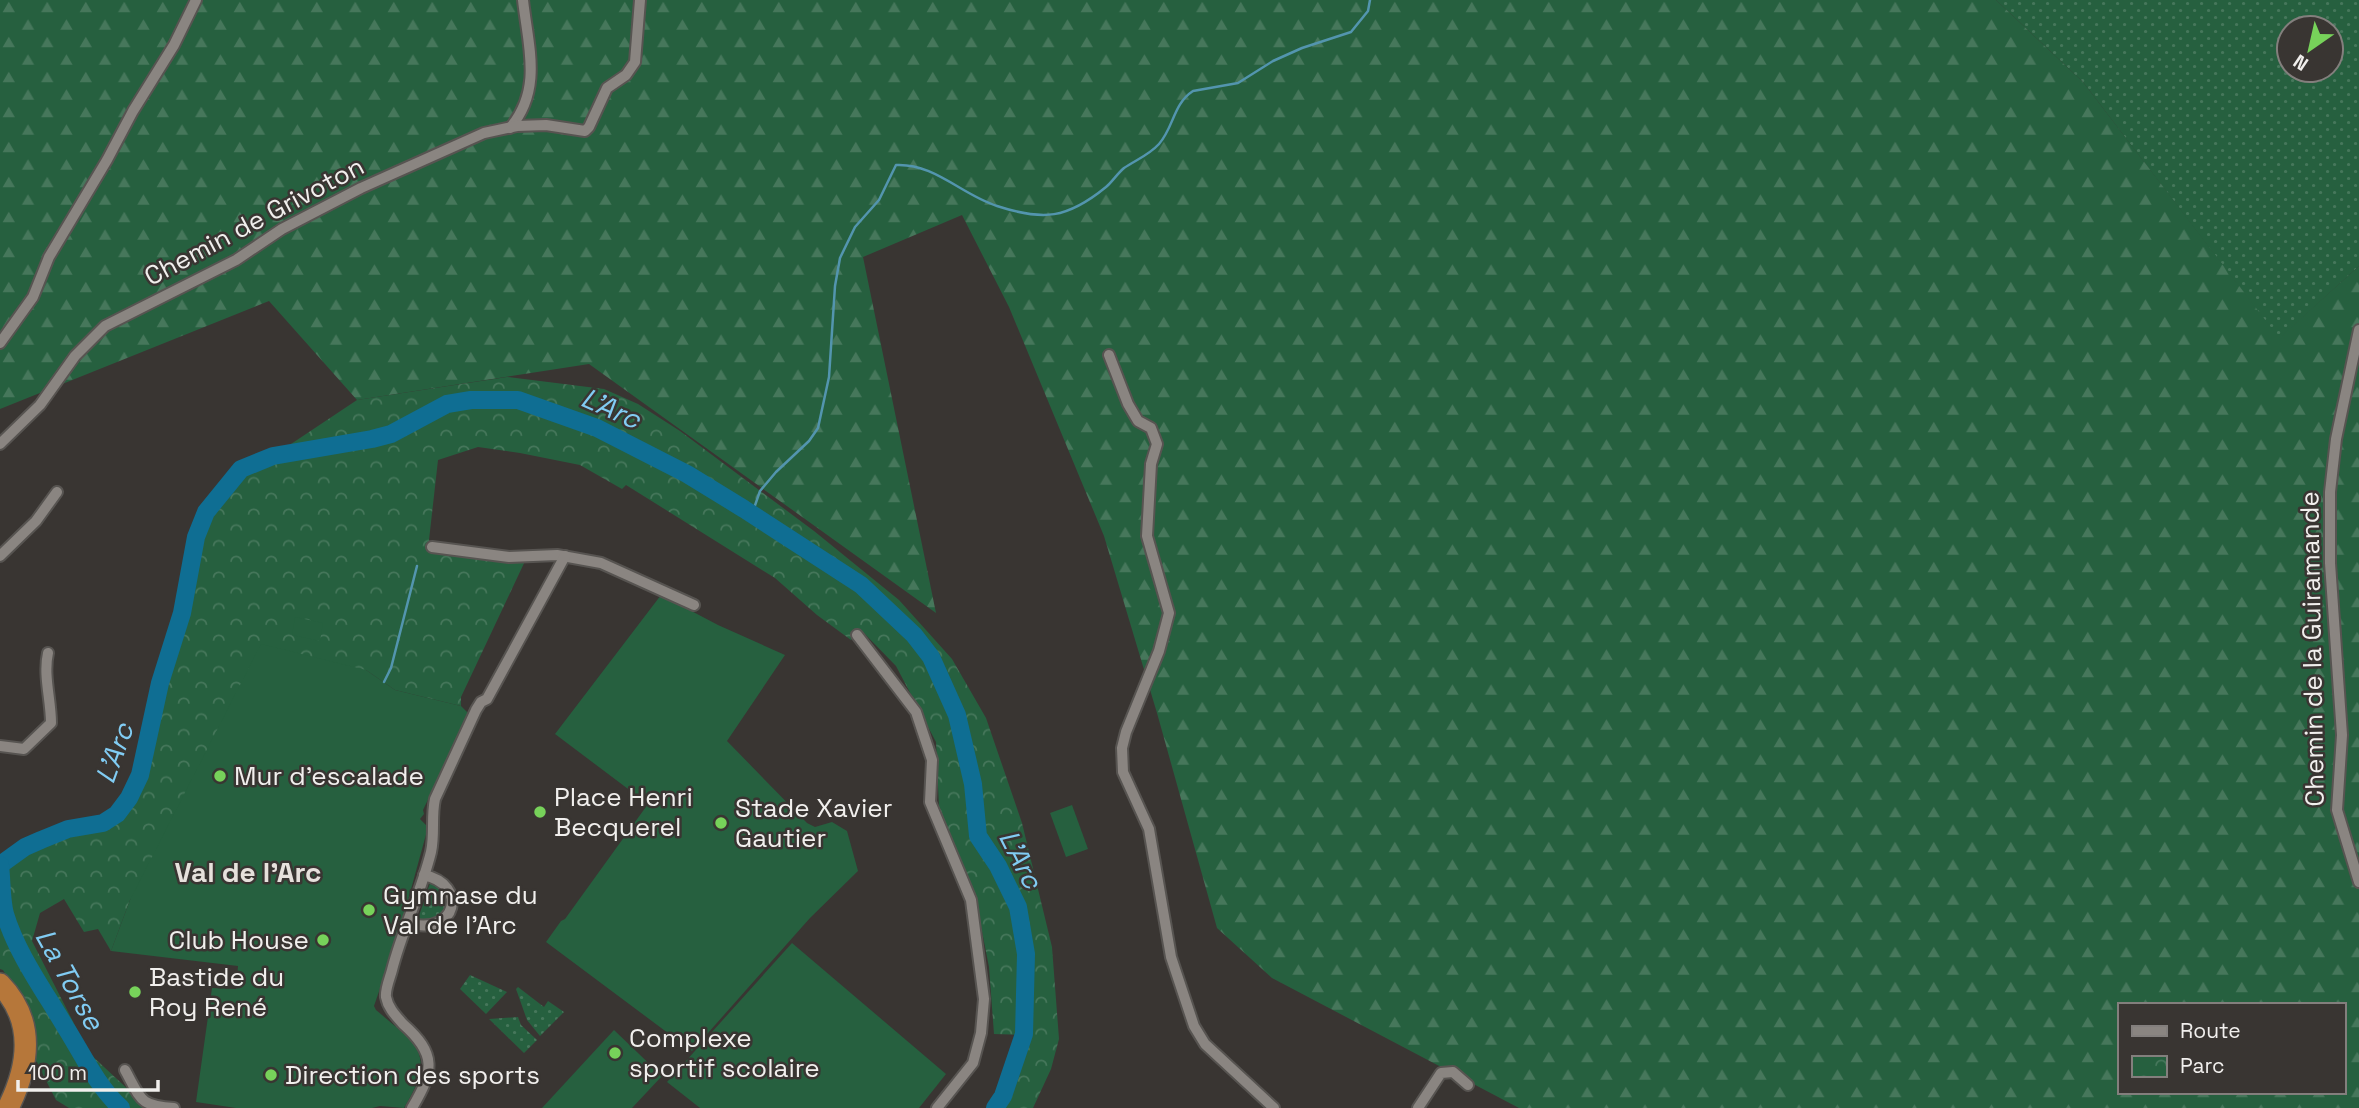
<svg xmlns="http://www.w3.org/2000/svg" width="2359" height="1108" font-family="'Space Grotesk',sans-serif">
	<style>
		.grass { fill: url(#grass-dots); fill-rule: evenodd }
		.forest { fill: url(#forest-firs); fill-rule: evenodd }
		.park { fill: url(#park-crowns) }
		.garden { fill: #26603f }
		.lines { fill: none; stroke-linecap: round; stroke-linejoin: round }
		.stream { stroke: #5395ae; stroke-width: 2.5 }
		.river { stroke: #0f6e93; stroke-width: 18 }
		.street-casing { stroke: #575451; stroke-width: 14 }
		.highway-casing { stroke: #575451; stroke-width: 24 }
		.street { stroke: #8a8581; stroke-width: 10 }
		.highway { stroke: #b6773a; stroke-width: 21 }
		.poi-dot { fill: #77d25a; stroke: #393532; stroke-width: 2.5 }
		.labels { text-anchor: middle; stroke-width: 5; stroke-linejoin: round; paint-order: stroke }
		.street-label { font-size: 26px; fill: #f1efed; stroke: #393532 }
		.poi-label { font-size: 26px; fill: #f1efed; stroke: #393532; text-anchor: start }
		.water-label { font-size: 28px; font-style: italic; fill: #81ccf3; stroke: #393532 }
		.neighbourhood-label { font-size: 28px; font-weight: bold; fill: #e6e1dc; stroke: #393532 }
	</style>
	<defs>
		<pattern id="grass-dots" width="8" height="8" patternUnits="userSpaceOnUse" patternTransform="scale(1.75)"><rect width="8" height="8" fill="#26603f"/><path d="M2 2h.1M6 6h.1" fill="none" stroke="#46775b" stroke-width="1.8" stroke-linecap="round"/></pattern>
		<pattern id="forest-firs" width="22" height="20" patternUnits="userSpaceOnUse" patternTransform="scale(1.75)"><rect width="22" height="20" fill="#26603f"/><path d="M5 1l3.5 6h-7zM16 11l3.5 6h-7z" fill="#46775b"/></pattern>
		<pattern id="park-crowns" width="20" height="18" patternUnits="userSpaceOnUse" patternTransform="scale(1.75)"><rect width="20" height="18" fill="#26603f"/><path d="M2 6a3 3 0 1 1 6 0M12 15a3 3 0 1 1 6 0" fill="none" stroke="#46775b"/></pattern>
	</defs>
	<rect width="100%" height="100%" fill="#393532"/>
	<!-- grass -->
	<g class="grass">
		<path d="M1996 0H2359V266L2279 339 2083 82ZM2289 28H2331V70H2289Z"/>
		<path d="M431 880 447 895 446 909 440 919 417 922Z"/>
		<path d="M470 975 507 992 486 1014 460 989Z"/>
		<path d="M518 987 544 1007 548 1001 564 1012 540 1036 527 1020 516 989Z"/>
		<path d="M518 1017 521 1025 537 1040 524 1053 489 1019Z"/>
	</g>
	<!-- forest -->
	<path class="forest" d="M0 0H1996L2083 82 2279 338 2359 266V1108H1519L1272 978 1217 928 1157 713 1104 536 1009 307 962 215 863 257 936 613 589 364 357 400 269 301 0 409ZM2119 1005H2343V1092H2119Z"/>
	<!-- park -->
	<path class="park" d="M507 377 604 389 638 404 680 431 814 531 899 600 952 659 986 718 1022 823 1052 947 1059 1039 1051 1069 1033 1108H995L1003 1096 1024 1035 994 1034 989 967 976 901 939 807 936 742 896 666 860 629 851 640 817 615 775 578 626 485 622 489 580 465 520 453 478 447 438 460 429 540 432 545 526 559 461 697V706L395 690 366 670 130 900 111 951 98 929 84 932 64 899 40 913 32 941 89 1053 148 1108H69L56 1100 36 1061 30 1016 3 970 0 969V865L25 847 41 840 68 829 103 823 117 814 129 798 140 775 160 683 182 613 196 537 206 512 241 469 273 456 357 400Z"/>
	<!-- garden -->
	<g class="garden">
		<path d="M661 595 718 625 785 655 727 741 807 823 815 827 832 822 847 831 858 871 810 918 692 1051 546 942 561 921 565 919 648 804 555 734Z"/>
		<path d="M295 617 323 623 320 641 292 635Z"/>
		<path d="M261 644 366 670 395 690 461 706 469 714 423 810 424 814 420 819 427 826V831L399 933 374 1006 376 1010C418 1046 437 1053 404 1108L380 1106 372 1108H236L196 1102 212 988 236 989 238 966 111 951 130 900Z"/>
		<path d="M1072 805 1088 849 1066 857 1050 813Z"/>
		<path d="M792 943 946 1074 919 1108H700L667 1082Z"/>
		<path d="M614 1030 662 1076 632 1108H542Z"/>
	</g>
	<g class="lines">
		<!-- stream -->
		<g class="stream">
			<path d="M752 514 760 491 776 472 809 441 818 428 829 377 835 286 840 258 855 227 879 200 896 165C934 163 962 195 997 206 1043 221 1067 219 1106 187 1112 182 1117 174 1124 168 1136 160 1149 155 1159 144 1174 127 1173 104 1193 91L1238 83 1273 61 1302 48 1351 32 1368 11 1370 0"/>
			<path d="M384 682 391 668 417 566"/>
		</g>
		<!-- river -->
		<g class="river">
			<path d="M0 865 25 847 41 840 68 829 103 823 117 814 129 798 140 775 160 683 182 613 196 537 206 512 241 469 273 456 372 439 391 434 447 404 471 400H518L597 428 687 474 744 509 861 585 914 635 931 657 957 715 973 784 978 836 998 866 1018 907 1026 954 1024 1034 1003 1096 995 1108"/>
			<path d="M0 865C2 881 1 899 5 914 17 954 45 992 66 1028 83 1055 97 1086 121 1108"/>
		</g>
		<defs>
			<g id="street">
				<path d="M510 128C543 89 528 46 523 0"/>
				<path d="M2359 330 2336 439 2330 492V563L2342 735 2337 810 2359 882"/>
				<path d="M0 343 33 297 49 257 107 160 133 111 174 45 196 0"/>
				<path d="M1109 355 1128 404 1138 421 1151 428 1157 444 1151 464 1147 536 1169 613 1159 651 1126 732 1122 748 1123 772 1149 829 1171 957 1194 1026 1205 1044 1274 1108"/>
				<path d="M0 444 40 405 75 356 105 326 236 260 282 229 361 188 484 133 517 126 546 125 585 131 589 127 607 88 626 75 635 62 640 0"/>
				<path d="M432 547 509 557 557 555 601 563 694 605"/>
				<path d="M0 556 36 521 57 492"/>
				<path d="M857 635 916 712 932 760 930 802 971 900 984 999 981 1033 973 1063 937 1108"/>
				<path d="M0 746 24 749 51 723C51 700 43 675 48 653"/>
				<path d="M404 930 411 924C456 935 469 885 424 875"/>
				<path d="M125 1070C141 1099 139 1106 174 1108"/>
				<path d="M412 1108C434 1071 437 1054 403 1024 396 1016 388 1008 386 997 385 989 390 978 392 970 402 930 421 893 431 852 435 834 431 817 435 799L476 710 481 702 487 699 565 556"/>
				<path d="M1418 1108 1441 1073 1453 1072 1468 1085"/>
			</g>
			<path id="highway" d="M0 984C36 1021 29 1066 8 1108"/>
		</defs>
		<!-- street casing -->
		<use href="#street" class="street-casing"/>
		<!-- highway casing -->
		<use href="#highway" class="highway-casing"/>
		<!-- street -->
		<use href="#street" class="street"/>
		<!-- highway -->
		<use href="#highway" class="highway"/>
	</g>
	<!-- markers -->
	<g class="poi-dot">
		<circle cx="220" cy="776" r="7"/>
		<circle cx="540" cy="812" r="7"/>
		<circle cx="721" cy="823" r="7"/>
		<circle cx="369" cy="910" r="7"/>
		<circle cx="323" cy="940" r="7"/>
		<circle cx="135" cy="992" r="7"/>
		<circle cx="615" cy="1053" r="7"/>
		<circle cx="271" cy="1075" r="7"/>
	</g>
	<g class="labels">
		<!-- street labels -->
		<g class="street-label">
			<text transform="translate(254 221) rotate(-28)" y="9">Chemin de Grivoton</text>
			<text transform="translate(2312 649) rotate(-91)" y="9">Chemin de la Guiramande</text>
		</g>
		<!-- poi labels -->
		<g class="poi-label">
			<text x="234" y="785">Mur d'escalade</text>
			<text x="554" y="806">Place Henri<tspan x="554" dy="30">Becquerel</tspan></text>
			<text x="735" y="817">Stade Xavier<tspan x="735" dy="30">Gautier</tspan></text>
			<text x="383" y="904">Gymnase du<tspan x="383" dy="30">Val de l'Arc</tspan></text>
			<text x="309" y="949" text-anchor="end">Club House</text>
			<text x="149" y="986">Bastide du<tspan x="149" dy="30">Roy René</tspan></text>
			<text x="629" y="1047">Complexe<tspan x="629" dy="30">sportif scolaire</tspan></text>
			<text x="285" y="1084">Direction des sports</text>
		</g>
		<!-- water labels -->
		<g class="water-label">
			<text transform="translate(611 408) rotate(24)" y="10">L'Arc</text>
			<text transform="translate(114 753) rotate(-70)" y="10">L'Arc</text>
			<text transform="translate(1021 859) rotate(63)" y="10">L'Arc</text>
			<text transform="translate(70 979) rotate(61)" y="10">La Torse</text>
		</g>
		<!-- neighbourhood labels -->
		<g class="neighbourhood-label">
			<text x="248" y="882">Val de l'Arc</text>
		</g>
	</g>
	<!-- legend -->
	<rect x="2118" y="1003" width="228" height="91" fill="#393532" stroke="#837f7d" stroke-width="2"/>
	<rect x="2132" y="1026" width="35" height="10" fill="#8a8581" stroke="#837f7d" stroke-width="2"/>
	<text x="2180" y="1038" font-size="21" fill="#f1efed">Route</text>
	<rect x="2132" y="1056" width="35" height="21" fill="url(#park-crowns)" stroke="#837f7d" stroke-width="2"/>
	<text x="2180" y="1073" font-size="21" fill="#f1efed">Parc</text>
	<!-- north arrow -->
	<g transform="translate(2310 49) rotate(214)"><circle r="33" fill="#393532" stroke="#837f7d" stroke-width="2"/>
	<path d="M0-5L12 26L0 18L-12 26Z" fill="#77d25a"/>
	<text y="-10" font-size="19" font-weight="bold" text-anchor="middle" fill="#f1efed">N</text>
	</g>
	<!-- scale -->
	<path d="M18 1080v10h140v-10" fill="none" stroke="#f1efed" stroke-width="3.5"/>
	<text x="28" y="1080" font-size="21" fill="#f1efed" stroke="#393532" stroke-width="5" paint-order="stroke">100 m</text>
</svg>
